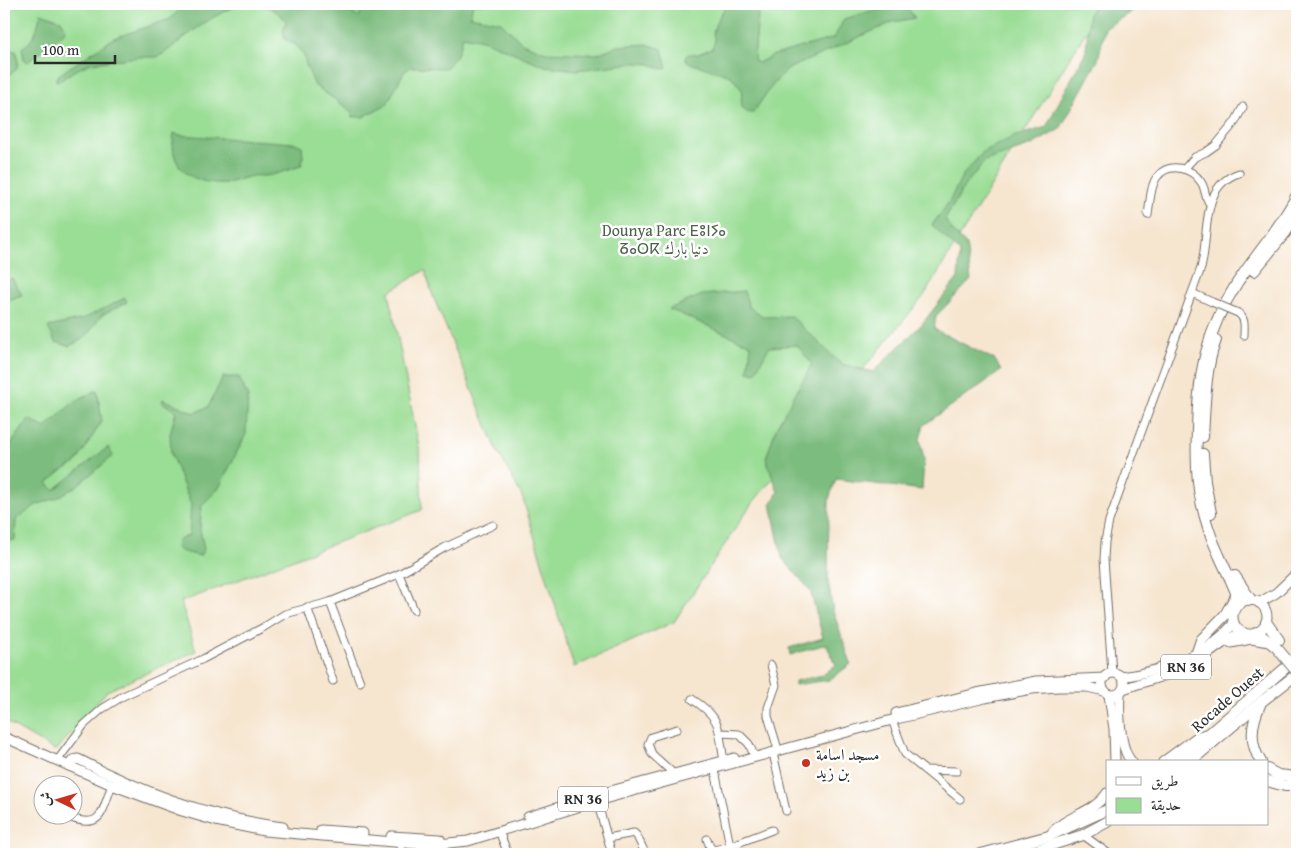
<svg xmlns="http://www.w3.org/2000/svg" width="1301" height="858" font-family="'Gentium Book Plus',Amiri,'Noto Sans Tifinagh',serif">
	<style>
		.green { fill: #9add94; stroke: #628460 }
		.forest { fill: #7bbc7e; stroke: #537454 }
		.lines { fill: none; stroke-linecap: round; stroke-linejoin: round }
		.minor-casing { stroke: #726c64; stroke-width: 9 }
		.major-casing { stroke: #726c64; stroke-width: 11 }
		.highway-casing { stroke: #726c64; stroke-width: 12 }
		.minor { stroke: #fff; stroke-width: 7 }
		.major { stroke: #fff; stroke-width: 9 }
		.highway { stroke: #fff; stroke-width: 10 }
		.minor-bridge-casing { stroke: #726c64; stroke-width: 9; stroke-linecap: butt }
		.highway-bridge-casing { stroke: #726c64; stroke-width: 12; stroke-linecap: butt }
		.minor-bridge { stroke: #fff; stroke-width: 7 }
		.highway-bridge { stroke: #fff; stroke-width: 10 }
		.poi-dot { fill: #c8321e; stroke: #fff; stroke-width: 2 }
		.labels { text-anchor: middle; stroke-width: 5; stroke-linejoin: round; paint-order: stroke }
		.shield { fill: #fff; stroke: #6b6b6b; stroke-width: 1 }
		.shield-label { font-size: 15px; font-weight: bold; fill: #2b2b2b }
		.park-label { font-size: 16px; fill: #4c604a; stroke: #fff }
		.street-label { font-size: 16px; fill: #2b2b2b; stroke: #fff }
		.poi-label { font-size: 16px; fill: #2b2b2b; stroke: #fff; text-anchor: start }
	</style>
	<rect width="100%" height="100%" fill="#fff"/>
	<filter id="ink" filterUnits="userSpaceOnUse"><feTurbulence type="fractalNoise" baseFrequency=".02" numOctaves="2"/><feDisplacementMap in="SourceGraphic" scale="10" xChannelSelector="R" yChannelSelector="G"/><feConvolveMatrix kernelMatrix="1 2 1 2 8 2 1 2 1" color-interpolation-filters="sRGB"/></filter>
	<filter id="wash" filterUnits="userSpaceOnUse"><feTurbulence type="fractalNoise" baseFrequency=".0096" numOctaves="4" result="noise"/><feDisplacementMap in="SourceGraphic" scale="20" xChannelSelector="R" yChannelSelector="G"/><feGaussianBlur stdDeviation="1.12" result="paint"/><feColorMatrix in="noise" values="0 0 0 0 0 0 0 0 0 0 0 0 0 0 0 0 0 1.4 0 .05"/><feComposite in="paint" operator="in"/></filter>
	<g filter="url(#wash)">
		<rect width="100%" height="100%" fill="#f6e5cf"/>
		<!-- green -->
		<path class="green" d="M4 4H1103L923 297 750 506 674 622 574 667 522 496 497 450 433 296 425 270 389 292 420 452 422 510 181 602 196 651 107 691 56 751 4 721Z"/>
		<!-- forest -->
		<g class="forest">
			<path d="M185 4H249C224 4 183 39 163 54L157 57H139L91 63 72 72 61 80 56 81V78L60 74 114 38 170 19Z"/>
			<path d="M262 4H288L299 7H319L324 4H350L354 15 357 16 360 15 362 4H473L470 16 501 22 522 43 546 52 597 54 617 46 647 44 662 49 667 68 663 69 650 64 636 63 576 70 545 66 483 40 463 36 457 55 446 68 411 67 404 72 387 104 363 117H351L353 114 346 107 315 86 306 65 304 56 296 45 285 39 283 32 286 21 276 11Z"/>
			<path d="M727 4H759L754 60 758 63 774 55 834 38 844 19 888 6H906L915 18 893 22 786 70 768 91 753 113C739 113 741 101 742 90L731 76 690 63 685 59 686 56 689 54H698L712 48 715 41C709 29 721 15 727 4Z"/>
			<path d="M1097 4H1131L1136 9 1105 28 1098 60 1060 129 1032 145 985 161 965 185 945 220 954 233 966 244 971 280 936 316 934 329 995 360 1001 371 924 425 920 439 924 460 922 490 836 479 829 499 828 581 833 611 851 664 829 680 795 685V681L823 675 836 665 826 644 790 655 789 648 823 638 810 590 782 558 771 504 778 492 766 458 777 426 812 364 797 345 769 347 755 373 748 371 751 345 669 309 702 295 744 291 749 307 764 317 791 316 841 364 873 372 922 324 958 278 960 252 932 225 949 202 962 176 984 151 1013 137 1046 127 1086 51 1089 12Z"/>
			<path d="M41 13 61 20 65 27V32L28 62 24 59 22 48C35 40 37 28 41 13Z"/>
			<path d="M4 49 16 51 18 63 16 70 4 78Z"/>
			<path d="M174 133 179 135 295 143 302 146 303 158 301 166C291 169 281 173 271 175 265 177 258 175 252 176 243 178 234 182 225 183 193 185 167 168 174 133Z"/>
			<path d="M12 278 22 295 4 302V282Z"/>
			<path d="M125 298 127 302 102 315 85 338 69 346 55 342 48 327 83 319Z"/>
			<path d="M223 377H239L248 397 246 434 219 488 202 505 200 529 204 549 200 556 180 551 176 547 177 541 189 535 191 505 171 454 170 434 176 412 162 402 163 399 194 413 208 407Z"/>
			<path d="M97 390 102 421 76 463 63 470 47 483 54 490 108 447 113 456 74 488 57 498 36 505 16 520 15 540 4 542V454L29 419 45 428 75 401Z"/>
		</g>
	</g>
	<g filter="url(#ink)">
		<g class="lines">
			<defs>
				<g id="minor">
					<path d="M1184 169 1195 157 1206 152 1216 145 1235 122 1243 107"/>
					<path d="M1148 215C1150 204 1150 186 1157 177 1169 161 1192 168 1201 182 1206 189 1204 197 1210 204"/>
					<path d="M1192 293 1212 302"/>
					<path d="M1238 313C1246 319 1244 326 1244 335"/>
					<path d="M399 574 414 610"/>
					<path d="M330 602 360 682"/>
					<path d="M307 607 333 681"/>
					<path d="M771 665 776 685 768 708V716L777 746"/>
					<path d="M1112 673 1104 559 1105 542 1109 521 1201 268C1210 235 1199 186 1239 173"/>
					<path d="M692 699C723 719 718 728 724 761"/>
					<path d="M892 720 905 754 960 799"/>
					<path d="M721 733 739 734 749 744 753 753"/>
					<path d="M773 753 786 811"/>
					<path d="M57 761 84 725 102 709 123 696 203 659 264 627 285 614 330 602 399 574 444 548 493 525"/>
					<path d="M715 770 730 846"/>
					<path d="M925 770 957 771"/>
					<path d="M674 774 652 754 648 744 651 737 677 729"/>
					<path d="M597 801 612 854"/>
					<path d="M68 817C103 830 101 813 112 785"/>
					<path d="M499 831 508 854"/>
					<path d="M1083 835 1109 854"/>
					<path d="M608 838 634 833 637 836 644 851"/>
					<path d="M707 839 710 847 714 850 730 846 772 830"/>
					<path d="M401 844 402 854"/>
				</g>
				<g id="major">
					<circle cx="1250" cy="617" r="17"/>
					<path d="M1259 603 1276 593 1297 573"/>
					<path d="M1231 643 1251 639 1270 642"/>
					<circle cx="1113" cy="684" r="11"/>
					<path d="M1122 677C1162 671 1208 655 1234 623"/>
					<path d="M1123 689C1148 680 1174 675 1197 661 1213 652 1226 638 1243 632"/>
					<path d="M1120 693C1119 711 1119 749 1132 762"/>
					<path d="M1109 695 1114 729 1115 762"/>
					<path d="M896 713 977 693 1036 681 1105 678"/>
					<path d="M4 737 112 785 182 811 216 821 264 831 429 845 468 841 597 801 792 747 892 720 985 698 1032 689 1058 687H1087L1105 691"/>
					<path d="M1163 762 1197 737 1205 734"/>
					<path d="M69 766 73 760 78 759C142 792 211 818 283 827"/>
					<path d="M528 817 603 793 734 758"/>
					<path d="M321 830 363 833"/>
					<path d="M1050 835C1065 815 1093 814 1107 793"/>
					<path d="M391 836 440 839"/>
				</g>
				<g id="highway">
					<path d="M1254 271 1286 232 1297 214"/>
					<path d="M1203 437C1205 406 1205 368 1216 340"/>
					<path d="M1203 454 1205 482 1211 513"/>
					<path d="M1235 576 1251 600"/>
					<path d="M1240 604C1235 587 1226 571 1219 555 1211 538 1205 520 1201 501 1196 478 1196 454 1197 430 1198 372 1206 332 1237 283 1257 253 1281 227 1297 195"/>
					<path d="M1266 622 1279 640"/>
					<path d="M1257 632 1276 647"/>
					<path d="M1197 652 1201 640 1225 615 1237 594"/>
					<path d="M1260 705C1251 725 1249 743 1261 762"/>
					<path d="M1176 762 1297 658"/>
					<path d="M1190 762 1261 702 1297 674"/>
					<path d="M1267 769 1278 775 1297 777"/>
					<path d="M1267 781 1285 786H1297"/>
					<path d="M981 854 1049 836 1107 810"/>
					<path d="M1024 854 1083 835 1107 822"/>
				</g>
			</defs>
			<!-- minor casing -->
			<use href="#minor" class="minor-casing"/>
			<!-- major casing -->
			<use href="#major" class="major-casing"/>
			<!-- highway casing -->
			<use href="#highway" class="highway-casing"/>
			<!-- minor -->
			<use href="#minor" class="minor"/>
			<!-- major -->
			<use href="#major" class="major"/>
			<!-- highway -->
			<use href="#highway" class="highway"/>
			<defs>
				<path id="minor-bridge" d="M1212 302 1238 313"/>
				<path id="highway-bridge" d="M1276 647 1297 672"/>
			</defs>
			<!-- minor-bridge casing -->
			<use href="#minor-bridge" class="minor-bridge-casing"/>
			<!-- highway-bridge casing -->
			<use href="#highway-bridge" class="highway-bridge-casing"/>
			<!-- minor-bridge -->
			<use href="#minor-bridge" class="minor-bridge"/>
			<!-- highway-bridge -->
			<use href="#highway-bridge" class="highway-bridge"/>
		</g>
	</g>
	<!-- markers -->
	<circle class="poi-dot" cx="806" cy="763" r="5"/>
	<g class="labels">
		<!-- shield labels -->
		<g class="shield">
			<rect x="1161" y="654.5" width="50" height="25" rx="4"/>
			<rect x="558" y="786.5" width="50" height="25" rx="4"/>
		</g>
		<g class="shield-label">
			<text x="1186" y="672">RN 36</text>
			<text x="583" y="804">RN 36</text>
		</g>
		<!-- park labels -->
		<g class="park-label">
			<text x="664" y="236">Dounya Parc ⴹⵓⵏⵢⴰ<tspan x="664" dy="18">ⵒⴰⵔⴽ دنيا بارك</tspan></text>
		</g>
		<!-- street labels -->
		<g class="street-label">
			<text transform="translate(1227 699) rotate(-41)" y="6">Rocade Ouest</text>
		</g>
		<!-- poi labels -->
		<g class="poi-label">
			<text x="816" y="760">مسجد اسامة<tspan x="816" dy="18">بن زيد</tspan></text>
		</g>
	</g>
	<!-- margin -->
	<rect width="1301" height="858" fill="none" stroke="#fff" stroke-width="20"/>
	<!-- legend -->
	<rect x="1106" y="760" width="162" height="65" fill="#ffffff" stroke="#aaaaaa"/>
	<rect x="1116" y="777" width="25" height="8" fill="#ffffff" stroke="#aaaaaa"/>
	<text x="1151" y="786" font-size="15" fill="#2b2b2b">طريق</text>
	<rect x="1116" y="798" width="25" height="15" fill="#9add94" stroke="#aaaaaa"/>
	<text x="1151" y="810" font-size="15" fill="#2b2b2b">حديقة</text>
	<!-- north arrow -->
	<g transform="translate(58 800) rotate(275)"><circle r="24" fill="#ffffff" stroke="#aaaaaa"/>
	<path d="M0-4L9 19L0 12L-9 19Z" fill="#c8321e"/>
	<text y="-8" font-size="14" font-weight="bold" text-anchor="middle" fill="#2b2b2b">ش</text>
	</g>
	<!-- scale -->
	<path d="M35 55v8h80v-8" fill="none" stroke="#2b2b2b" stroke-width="2.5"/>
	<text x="42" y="55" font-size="15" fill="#2b2b2b" stroke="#ffffff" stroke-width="4" paint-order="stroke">100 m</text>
</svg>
